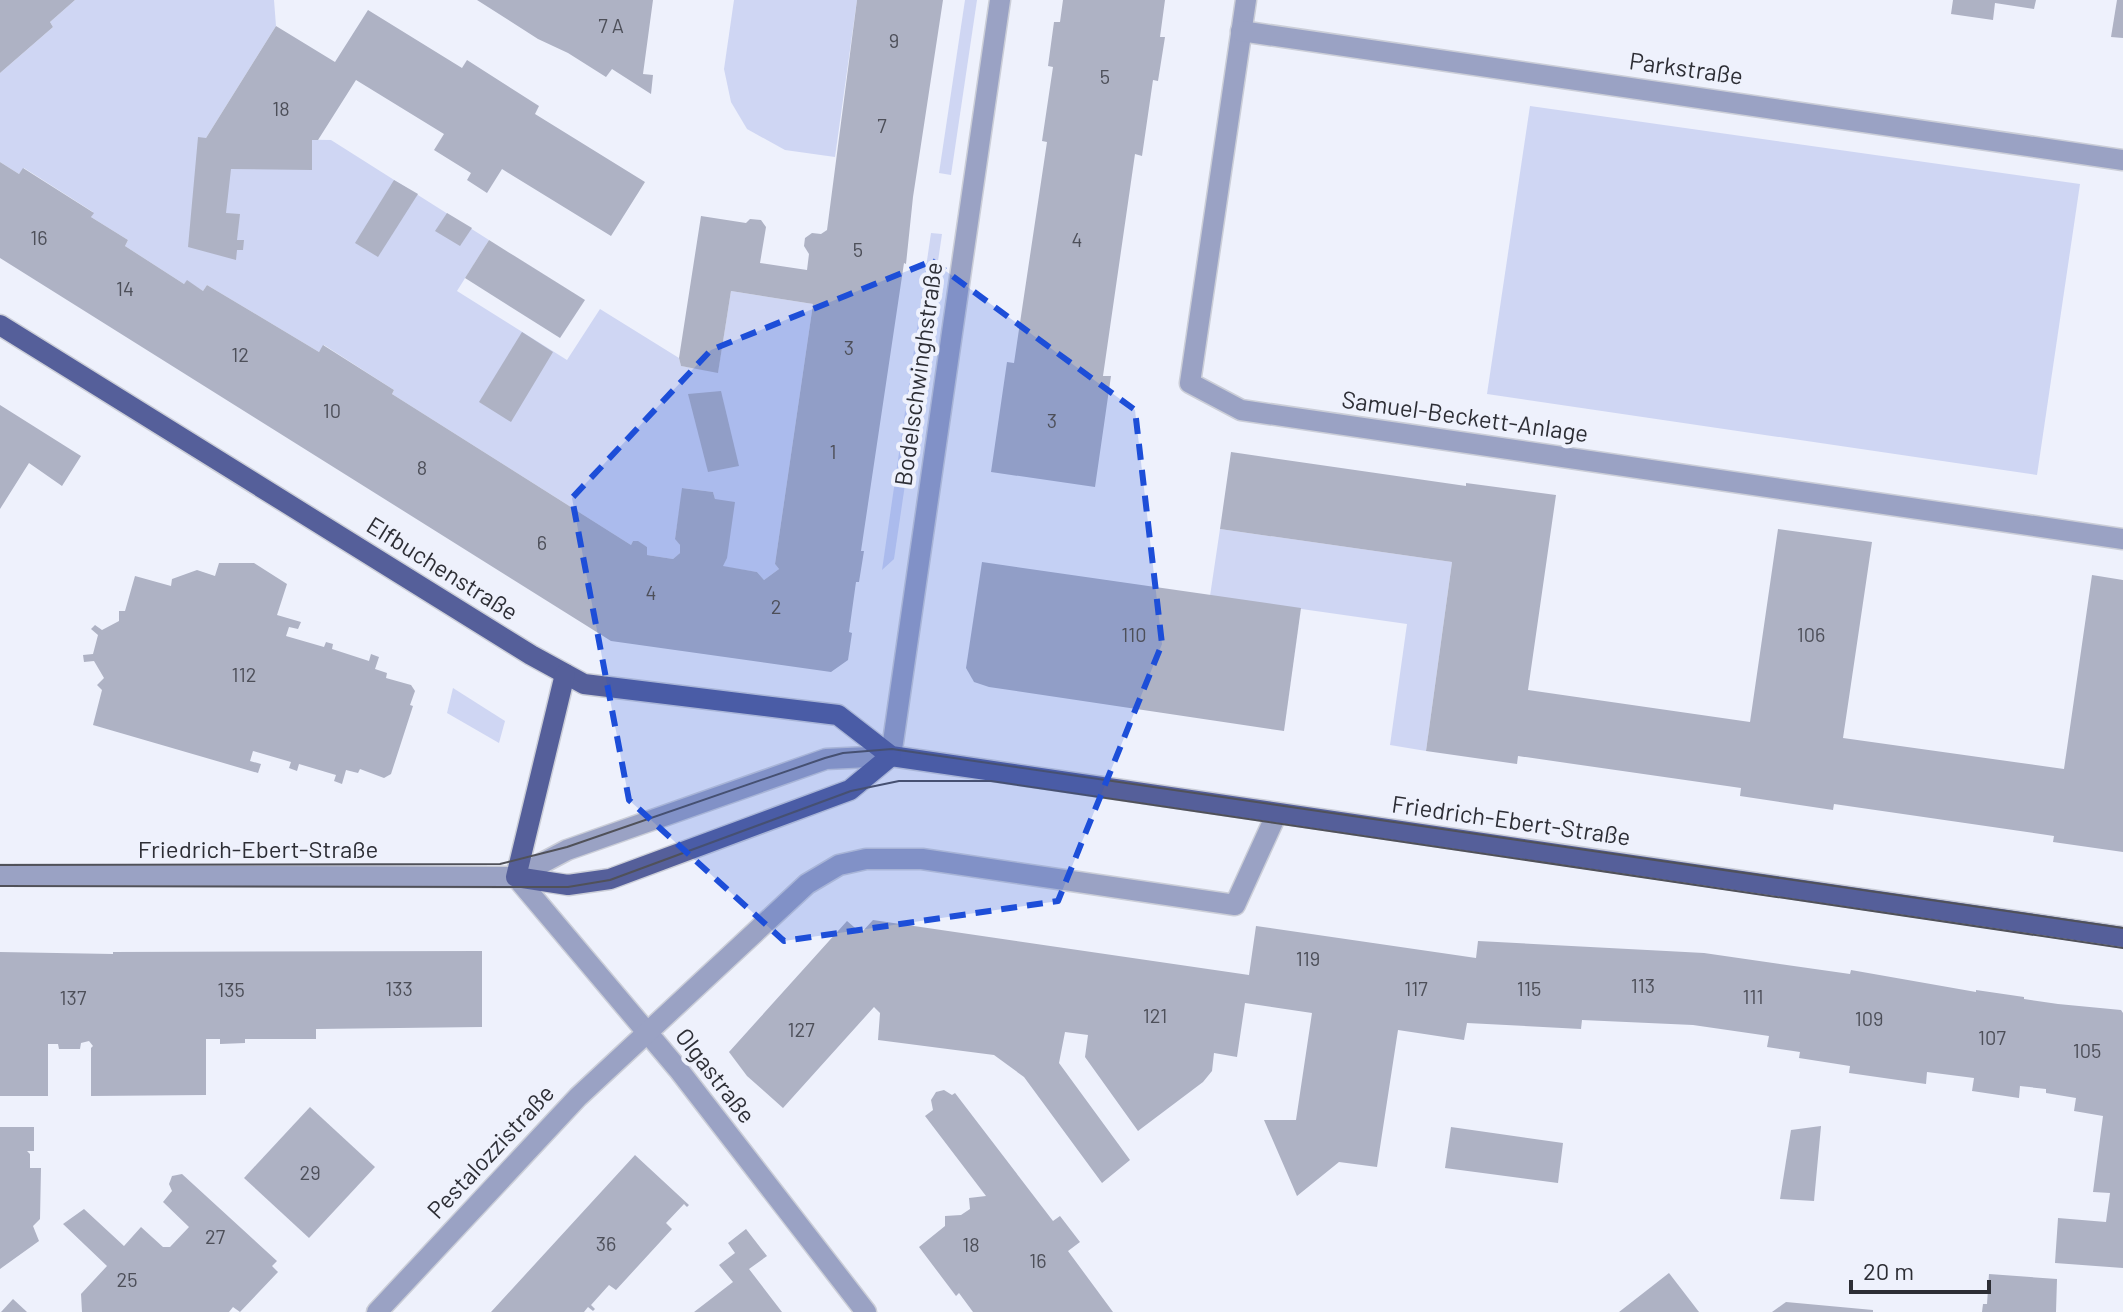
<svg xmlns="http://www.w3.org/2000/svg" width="2123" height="1312" font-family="Barlow,sans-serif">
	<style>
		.green { fill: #cfd6f3 }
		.building { fill: #aeb2c4 }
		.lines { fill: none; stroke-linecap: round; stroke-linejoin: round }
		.minor-casing { stroke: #cbced8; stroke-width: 23 }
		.major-casing { stroke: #cbced8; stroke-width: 23 }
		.minor { stroke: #9aa2c4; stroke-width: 20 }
		.major { stroke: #555f9a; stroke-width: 20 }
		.tram { stroke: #505159; stroke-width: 2 }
		.marked { fill: #1d4ed8; fill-opacity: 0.2; stroke: #1d4ed8; stroke-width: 6; stroke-dasharray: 16 10; stroke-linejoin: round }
		.labels { text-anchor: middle; stroke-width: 8; stroke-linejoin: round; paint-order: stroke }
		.number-label { font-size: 20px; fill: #4d4f59 }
		.street-label { font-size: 24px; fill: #2d2e35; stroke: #eef1fc }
	</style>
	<rect width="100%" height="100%" fill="#eef1fc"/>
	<!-- green -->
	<g class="green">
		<path d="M75 0H274L276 26 206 138 331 140 489 240 457 291 567 360 600 309 679 358 681 366 718 372 731 291 813 304 775 564 779 569 764 580 757 572 706 564 715 499 713 492 683 488 675 538 680 545V553L673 559 647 555V547L633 541 631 545 392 394 394 390 324 345 319 352 207 285 203 291 187 281 184 284 125 246 128 240 91 217 93 212 24 168 19 174 0 162V73L53 27 50 22Z"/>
		<path d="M734 0H857L835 157 785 150 747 129 731 102 724 69Z"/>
		<path d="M965 0H977L951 175 939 173Z"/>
		<path d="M1530 106 2080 184 2037 475 1487 394Z"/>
		<path d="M931 233 942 234 894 559 882 570Z"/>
		<path d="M1220 529 1452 562 1426 751 1390 745 1407 624 1210 596Z"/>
		<path d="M453 688 505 721 499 743 447 713Z"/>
	</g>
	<!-- building -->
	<g class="building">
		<path d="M0 0H75L50 22 53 27 0 73Z"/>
		<path d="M477 0H653L643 74 653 75 651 94 612 69 606 77 568 53 538 39Z"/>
		<path d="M857 0H943L913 197 906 264 904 263 861 551H864L859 582H856L849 632 852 633 848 660 831 672 611 641 0 258V162L19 174 23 168 94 213 91 217 128 240 125 246 184 284 187 280 203 291 207 285 319 352 323 345 394 390 392 394 631 545 633 541H638L647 547V555L673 559 680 553V545L675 539 682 488 713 492 715 499 735 502 727 558 723 566 757 572 764 580 779 569 775 564 813 304 731 291 718 373 681 366 679 358 701 216 746 223 750 219 761 220 766 227 760 263 807 270 809 254 804 246 805 238 812 233 821 234 827 230Z"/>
		<path d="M1063 0H1165L1160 37H1165L1158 81 1153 80 1142 156 1135 154 1103 376H1111L1095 487 991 472 1007 362 1014 363 1047 142 1042 141 1053 67 1048 66 1054 22H1060Z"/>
		<path d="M1953 0H2036L2034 9 1995 3 1993 20 1951 14Z"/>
		<path d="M2117 0H2123V38L2111 37Z"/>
		<path d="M368 10 462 68 467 60 539 106 535 114 645 182 611 236 502 169 487 193 467 180 471 173 434 150 444 134 356 80 318 140H312V170L231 169 226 213 240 214 237 240H244L243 250H237L236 260 188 247 198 137 206 138 276 26 335 62Z"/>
		<path d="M394 180 418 194 378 257 355 243Z"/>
		<path d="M447 213 472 228 460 246 435 231Z"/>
		<path d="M489 240 585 300 560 338 465 278Z"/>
		<path d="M522 332 553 352 511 422 479 402Z"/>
		<path d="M721 391 739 466 708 472 688 394Z"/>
		<path d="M0 405 81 456 62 486 29 463 0 509Z"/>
		<path d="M1231 452 1466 486V483L1556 495 1528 690 1750 722 1778 529 1872 542 1843 738 2064 769 2092 575 2123 580V852L2053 842 2054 836 1834 804 1833 810 1740 796 1741 788 1518 756 1517 764 1426 751 1452 562 1220 529Z"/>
		<path d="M982 562 1301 608 1284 731 989 687 974 682 966 668Z"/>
		<path d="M219 563H254L287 584 277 615 301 622 298 629 289 627 286 636 324 647 326 642 333 644 332 649 369 661 371 654 379 657 375 669 387 673 386 678 411 685 415 691 410 705 413 706 391 774 384 778 360 769 358 773 346 770 342 784 334 781 336 775 299 764 297 771 289 768 291 762 253 751 250 761 261 764 258 773 93 725 102 690 97 685 104 678 94 661 84 662 83 655 93 654 98 635 91 629 95 625 102 630 119 621V611H125L135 576 171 586 172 579 197 570 215 576Z"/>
		<path d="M873 920 1249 975 1256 926 1476 958 1478 941 1704 953 1850 974 1851 970 1976 992V990L2024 997V999L2058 1004 2121 1010 2123 1013V1268L2055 1263 2058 1218 2106 1222 2110 1193 2093 1192 2103 1116 2074 1111 2076 1098 2046 1093V1089L2020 1086 2019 1098 1972 1091 1974 1078 1927 1072 1926 1084 1849 1073 1850 1066 1799 1058 1800 1052 1767 1047 1769 1036 1693 1025 1582 1020 1581 1029 1467 1023 1464 1040 1398 1030 1377 1167 1339 1162 1297 1196 1264 1120H1296L1312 1013 1245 1003 1237 1057 1214 1053 1212 1071 1203 1082 1138 1131 1085 1057 1088 1035 1065 1032 1059 1063 1130 1160 1102 1183 1024 1077 994 1055 878 1040 880 1013 874 1007 783 1108 747 1076 729 1052 847 921 861 933Z"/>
		<path d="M482 951V1027L316 1029V1039H245V1043L220 1044V1039H206V1095L91 1096V1048L93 1046 89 1041 81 1043 80 1049H59L58 1044H48V1096H0V952L113 954V952Z"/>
		<path d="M944 1090 952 1095 955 1093 1053 1221 1060 1216 1080 1242 1068 1251 1113 1312H973L959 1293 956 1296 919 1247 945 1226V1216L961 1215 970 1209 969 1198 986 1196 925 1116 933 1110 931 1100 936 1092Z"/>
		<path d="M310 1107 375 1167 309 1238 244 1178Z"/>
		<path d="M1821 1126 1814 1201 1780 1199 1791 1130Z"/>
		<path d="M0 1127H34V1151H27L30 1154V1168H41L40 1219 33 1226 39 1241 0 1269Z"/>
		<path d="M1451 1127 1563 1143 1558 1183 1445 1168Z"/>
		<path d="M635 1155 689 1205 687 1207 684 1204 666 1223 672 1229 616 1290 609 1285 591 1305 595 1309 593 1311 588 1307 584 1312H491Z"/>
		<path d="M182 1174 277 1261 272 1266 278 1272 240 1312 233 1307 229 1312H82L81 1294 107 1266 63 1224 84 1209 124 1246 141 1227 163 1247H170L189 1227 163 1202 172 1191 169 1184 172 1176Z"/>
		<path d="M746 1229 767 1256 749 1269 782 1312H694L733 1282 719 1265 735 1253 728 1243Z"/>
		<path d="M1669 1273 1699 1312H1619Z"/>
		<path d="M1989 1274 2057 1279 2056 1312H1982L1983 1304H1987Z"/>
		<path d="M13 1299 27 1312H1Z"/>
		<path d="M1786 1302 1873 1310V1312H1772Z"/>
	</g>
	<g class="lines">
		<defs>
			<g id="minor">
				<path d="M1246 0 1190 383 1241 410 2123 539"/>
				<path d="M1241 31 2123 160"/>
				<path d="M0 875 516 877 567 850 826 759 891 756 1000 0"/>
				<path d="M516 877 678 1069 866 1312"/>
				<path d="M377 1312 578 1097 807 884 839 865 866 859H922L1235 905 1277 813"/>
			</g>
			<g id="major">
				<path d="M0 325 531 655 584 684 838 715 891 756 2123 937"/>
				<path d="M565 674 516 877 568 885 610 879 850 790 891 756"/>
			</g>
		</defs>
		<!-- minor casing -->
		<use href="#minor" class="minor-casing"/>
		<!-- major casing -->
		<use href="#major" class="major-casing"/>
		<!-- minor -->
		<use href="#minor" class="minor"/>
		<!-- major -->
		<use href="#major" class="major"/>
		<!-- tram -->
		<g class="tram">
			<path d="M0 865 500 864 567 847 825 758 843 753 892 749 2123 928"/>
			<path d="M0 886 568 887 610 880 851 791 899 781H991L2123 948"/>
		</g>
	</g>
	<!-- marked area -->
	<path class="marked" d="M932 261 1135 410 1162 644 1058 901 784 941 629 800 572 498 711 350Z"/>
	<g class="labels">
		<!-- number labels -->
		<g class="number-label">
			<text x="611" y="33">7 A</text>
			<text x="894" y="48">9</text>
			<text x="1105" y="84">5</text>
			<text x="281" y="116">18</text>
			<text x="882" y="133">7</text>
			<text x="39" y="245">16</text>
			<text x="1077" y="247">4</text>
			<text x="858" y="257">5</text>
			<text x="125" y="296">14</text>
			<text x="849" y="355">3</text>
			<text x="240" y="362">12</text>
			<text x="332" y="418">10</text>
			<text x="1052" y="428">3</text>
			<text x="833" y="459">1</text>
			<text x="422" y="475">8</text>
			<text x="542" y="550">6</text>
			<text x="651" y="600">4</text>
			<text x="776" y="614">2</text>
			<text x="1134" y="642">110</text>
			<text x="1811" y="642">106</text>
			<text x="244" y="682">112</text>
			<text x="1308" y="966">119</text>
			<text x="1643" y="993">113</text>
			<text x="399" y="996">133</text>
			<text x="1416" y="996">117</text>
			<text x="1529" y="996">115</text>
			<text x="231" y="997">135</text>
			<text x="1753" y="1004">111</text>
			<text x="73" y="1005">137</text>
			<text x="1155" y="1023">121</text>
			<text x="1869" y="1026">109</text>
			<text x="801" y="1037">127</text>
			<text x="1992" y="1045">107</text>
			<text x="2087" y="1058">105</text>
			<text x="310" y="1180">29</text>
			<text x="215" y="1244">27</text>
			<text x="606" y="1251">36</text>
			<text x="971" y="1252">18</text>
			<text x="1038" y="1268">16</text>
			<text x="127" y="1287">25</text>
		</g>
		<!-- street labels -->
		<g class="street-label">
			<text transform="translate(1686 69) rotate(8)" y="8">Parkstraße</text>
			<text transform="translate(919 374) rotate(-82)" y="8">Bodelschwinghstraße</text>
			<text transform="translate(1465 417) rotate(8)" y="8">Samuel-Beckett-Anlage</text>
			<text transform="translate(442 569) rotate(32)" y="8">Elfbuchenstraße</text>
			<text transform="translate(1511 821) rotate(8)" y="8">Friedrich-Ebert-Straße</text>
			<text x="258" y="858">Friedrich-Ebert-Straße</text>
			<text transform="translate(715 1076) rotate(52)" y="8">Olgastraße</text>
			<text transform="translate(491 1152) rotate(-47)" y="8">Pestalozzistraße</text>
		</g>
	</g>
	<!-- scale -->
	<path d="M1851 1280v12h138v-12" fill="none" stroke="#2d2e35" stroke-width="4"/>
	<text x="1863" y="1280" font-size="24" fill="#2d2e35" stroke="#eef1fc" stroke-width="6" paint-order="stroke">20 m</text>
</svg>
